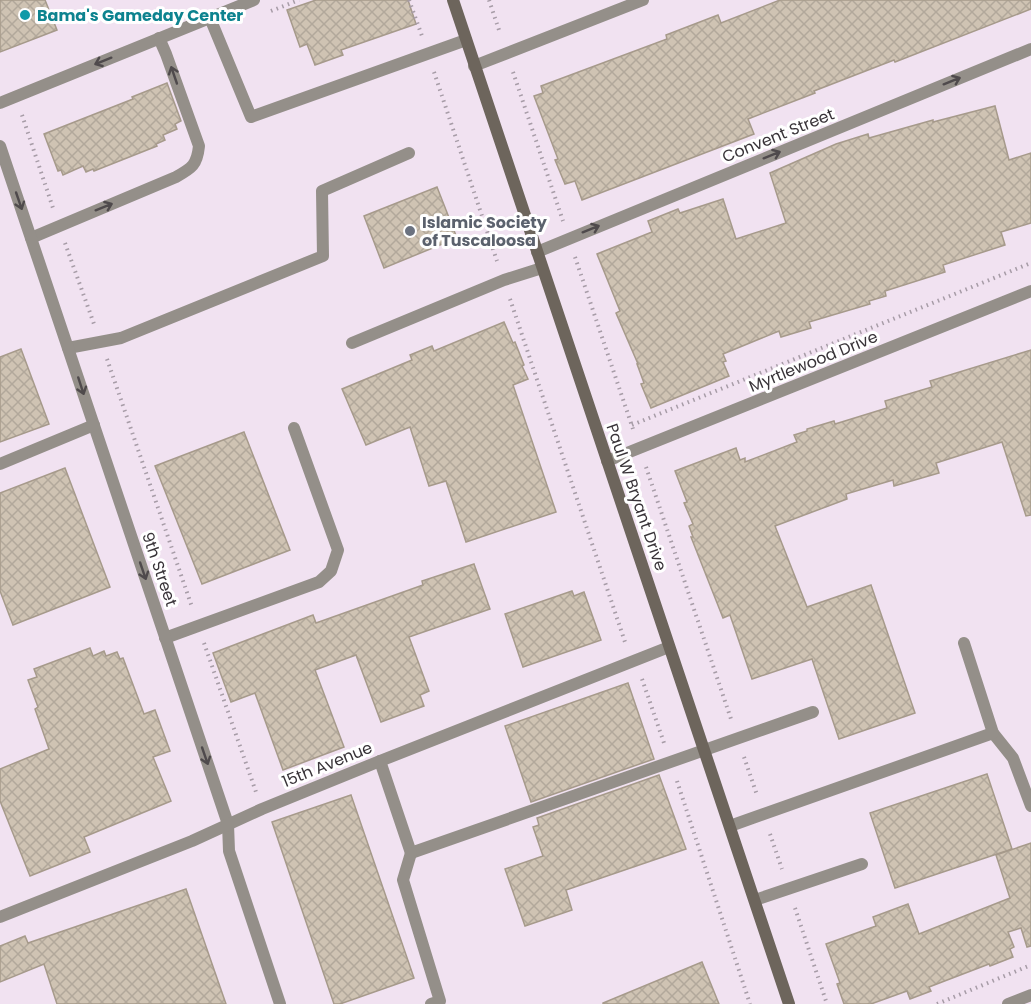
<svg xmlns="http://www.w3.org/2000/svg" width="1031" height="1004" font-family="Poppins,sans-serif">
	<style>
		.building { fill: url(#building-cross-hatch); stroke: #a69a8b; stroke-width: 1.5 }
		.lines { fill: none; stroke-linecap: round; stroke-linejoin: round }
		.path { stroke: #a79ca7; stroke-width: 4; stroke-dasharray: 1.5 4.5; stroke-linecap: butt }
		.lane { stroke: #948f89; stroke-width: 12 }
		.street { stroke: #948f89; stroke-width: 12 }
		.secondary { stroke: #6d655c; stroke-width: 12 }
		.oneway { stroke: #4f4a4c }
		.culture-dot { fill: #0f9aa8; stroke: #fff; stroke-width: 2 }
		.worship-dot { fill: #6b7280; stroke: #fff; stroke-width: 2 }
		.labels { text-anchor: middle; stroke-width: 6; stroke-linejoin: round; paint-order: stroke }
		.culture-label { font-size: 16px; font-weight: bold; fill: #0d838f; stroke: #fff; text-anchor: start }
		.street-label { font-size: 16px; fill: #383338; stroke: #fff }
		.worship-label { font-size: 16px; font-weight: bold; fill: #5b616d; stroke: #fff; text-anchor: start }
	</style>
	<defs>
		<pattern id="building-cross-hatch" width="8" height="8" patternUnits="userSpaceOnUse" patternTransform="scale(1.5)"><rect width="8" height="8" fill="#cfc3b3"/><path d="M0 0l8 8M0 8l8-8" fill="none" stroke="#b2a89b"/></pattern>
	</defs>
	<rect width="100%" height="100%" fill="#f1e2f1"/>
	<!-- building -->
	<g class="building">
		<path d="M0 0H45L57 30 0 52Z"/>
		<path d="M316 0H408L416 24 341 50 343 55 315 65 307 44 300 47 287 10Z"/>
		<path d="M780 0H1031V9L895 62 894 60 814 91 815 93 748 119 754 134 582 200 575 181 565 184 555 160 558 159 534 96 543 93 541 86 667 39 666 35 718 15 721 23Z"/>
		<path d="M167 83 181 121 175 124 177 129 163 135 165 140 156 144 157 146 94 171 93 169 86 172 83 166 63 175 61 170 58 171 44 134 133 99 132 97Z"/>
		<path d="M995 106 1009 160 1031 153V223L1001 232 1005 245 943 265 945 272 885 291 886 296 869 301 870 304 809 322 811 328 781 337 779 331 723 354 726 361 723 362 729 376 651 408 641 384 644 383 637 364H638L616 313 620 311 597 254 652 232 648 221 678 209 680 213 723 199 736 239 786 223 770 173 836 144 868 134 869 138 933 120V122Z"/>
		<path d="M437 187 457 238 384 268 364 216Z"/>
		<path d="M504 322 513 343 515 342 524 365 522 366 528 379 513 385 556 512 466 542 446 481 429 486 410 427 366 445 342 389 412 360 410 355 432 346 434 351Z"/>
		<path d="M21 349 49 424 0 442V357Z"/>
		<path d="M1031 350V515L1026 516 1002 442 936 463 939 473 894 486 893 480 846 494 847 499 775 526 807 607 871 585 915 713 839 739 812 659 752 679 730 615 723 618 691 537H693L689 526 693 524 684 503 687 502 675 471 736 448 740 460 745 458V462L797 442 794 435 807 431V429L834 421 835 424 887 408 885 401 932 387 930 381Z"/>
		<path d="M244 432 290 550 202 584 155 466Z"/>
		<path d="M65 468 110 587 13 625 0 591V493Z"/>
		<path d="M474 564 490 609 409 637 429 691 420 695 424 706 381 722 356 655 315 670 344 747 283 770 255 693 231 702 213 653 313 615 316 623 423 585 422 581Z"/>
		<path d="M572 591 574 596 584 592 601 640 523 667 505 614Z"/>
		<path d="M90 648 93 656 104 651 106 656 117 652 120 659 123 658 144 714 155 710 170 751 153 757 171 801 84 837 90 852 30 876 0 801V769L49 749 35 709 38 707 28 680 37 677 34 669Z"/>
		<path d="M628 683 654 759 531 802 505 726Z"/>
		<path d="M987 774 1012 849 895 888 870 813Z"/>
		<path d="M659 775 686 849 566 890 572 910 525 926 505 869 543 856 533 827 539 825 537 818Z"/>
		<path d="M351 795 414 978 340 1004H334L272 822Z"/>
		<path d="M1031 843V946L1027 947 1021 928 1008 932 1014 947 1010 949 1013 957 990 966 989 964 929 987 931 991 910 999 907 991 871 1004H844L837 984 840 983 826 944 876 926 873 917 908 904 919 934 1010 898 996 855Z"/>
		<path d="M186 889 226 1004H57L44 964 0 982V946L25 936 28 943Z"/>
		<path d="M702 962 719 1004H603V1003Z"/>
	</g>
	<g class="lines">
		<!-- path -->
		<g class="path">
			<path d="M409 0 422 36"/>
			<path d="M489 0 500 33"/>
			<path d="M271 11 299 0"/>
			<path d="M434 72 497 261"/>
			<path d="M513 72 563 221"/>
			<path d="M22 115 53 208"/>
			<path d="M65 243 94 324"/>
			<path d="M575 257 633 429"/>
			<path d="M510 299 625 642"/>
			<path d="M107 359 192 607"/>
			<path d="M632 425 1031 263"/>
			<path d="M646 467 731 719"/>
			<path d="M204 643 256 792"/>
			<path d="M642 679 664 743"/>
			<path d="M744 757 757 795"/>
			<path d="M677 781 750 1004"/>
			<path d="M770 834 782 869"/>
			<path d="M795 908 827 1004"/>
			<path d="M937 1004 1031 965"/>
		</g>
		<!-- lane -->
		<g class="lane">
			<path d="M210 18 251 117 466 40"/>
			<path d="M31 238 176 177C192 168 197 165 199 146L166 54 159 38"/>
			<path d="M352 343 504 280 542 268"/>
			<path d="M68 348 121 338 323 256 322 191 409 153"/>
			<path d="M165 638 319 582 331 571 338 550 294 428"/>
			<path d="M964 643 993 733 1013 758 1031 806"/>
			<path d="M380 761 411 853 813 712"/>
			<path d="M730 826 993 733"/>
			<path d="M411 853 403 880 440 1001 431 1004"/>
			<path d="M755 900 862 864"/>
		</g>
		<!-- street -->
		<g class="street">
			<path d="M474 66 643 0"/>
			<path d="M0 103 254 0"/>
			<path d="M0 146 228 824 229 851 280 1004"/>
			<path d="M537 252 1031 49"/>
			<path d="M607 461 1031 291"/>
			<path d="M0 464 94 425"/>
			<path d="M0 917 192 841 262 809 380 761 669 647"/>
			<path d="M1008 1004 1031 995"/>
		</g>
		<!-- secondary -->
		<path class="secondary" d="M453 0 789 1004"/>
	</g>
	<!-- one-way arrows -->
	<defs><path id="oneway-shaft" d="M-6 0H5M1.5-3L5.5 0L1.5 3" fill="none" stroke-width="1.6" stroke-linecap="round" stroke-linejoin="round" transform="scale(1.5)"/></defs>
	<g class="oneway">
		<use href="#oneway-shaft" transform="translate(103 61) rotate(158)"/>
		<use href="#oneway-shaft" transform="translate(174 75) rotate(-109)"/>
		<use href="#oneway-shaft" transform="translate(952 81) rotate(-22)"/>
		<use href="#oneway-shaft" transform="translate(772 155) rotate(-22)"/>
		<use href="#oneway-shaft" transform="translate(19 201) rotate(71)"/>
		<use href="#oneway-shaft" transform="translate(104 207) rotate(-22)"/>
		<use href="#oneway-shaft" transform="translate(591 229) rotate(-22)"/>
		<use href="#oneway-shaft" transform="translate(81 386) rotate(72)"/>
		<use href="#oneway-shaft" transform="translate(143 571) rotate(71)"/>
		<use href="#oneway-shaft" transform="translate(205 756) rotate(71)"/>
	</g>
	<!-- markers -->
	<circle class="culture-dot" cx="25" cy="15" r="6"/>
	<circle class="worship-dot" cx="410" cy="231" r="6"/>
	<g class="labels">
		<!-- culture labels -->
		<g class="culture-label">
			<text x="37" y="21">Bama's Gameday Center</text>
		</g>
		<!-- street labels -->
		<g class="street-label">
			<text transform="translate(778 135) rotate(-22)" y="6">Convent Street</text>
			<text transform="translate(813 361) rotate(-22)" y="6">Myrtlewood Drive</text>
			<text transform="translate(637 497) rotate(71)" y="6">Paul W Bryant Drive</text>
			<text transform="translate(160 569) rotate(71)" y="6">9th Street</text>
			<text transform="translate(327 764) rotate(-22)" y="6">15th Avenue</text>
		</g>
		<!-- worship labels -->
		<g class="worship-label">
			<text x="422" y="228">Islamic Society<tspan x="422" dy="18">of Tuscaloosa</tspan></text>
		</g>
	</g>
</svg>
